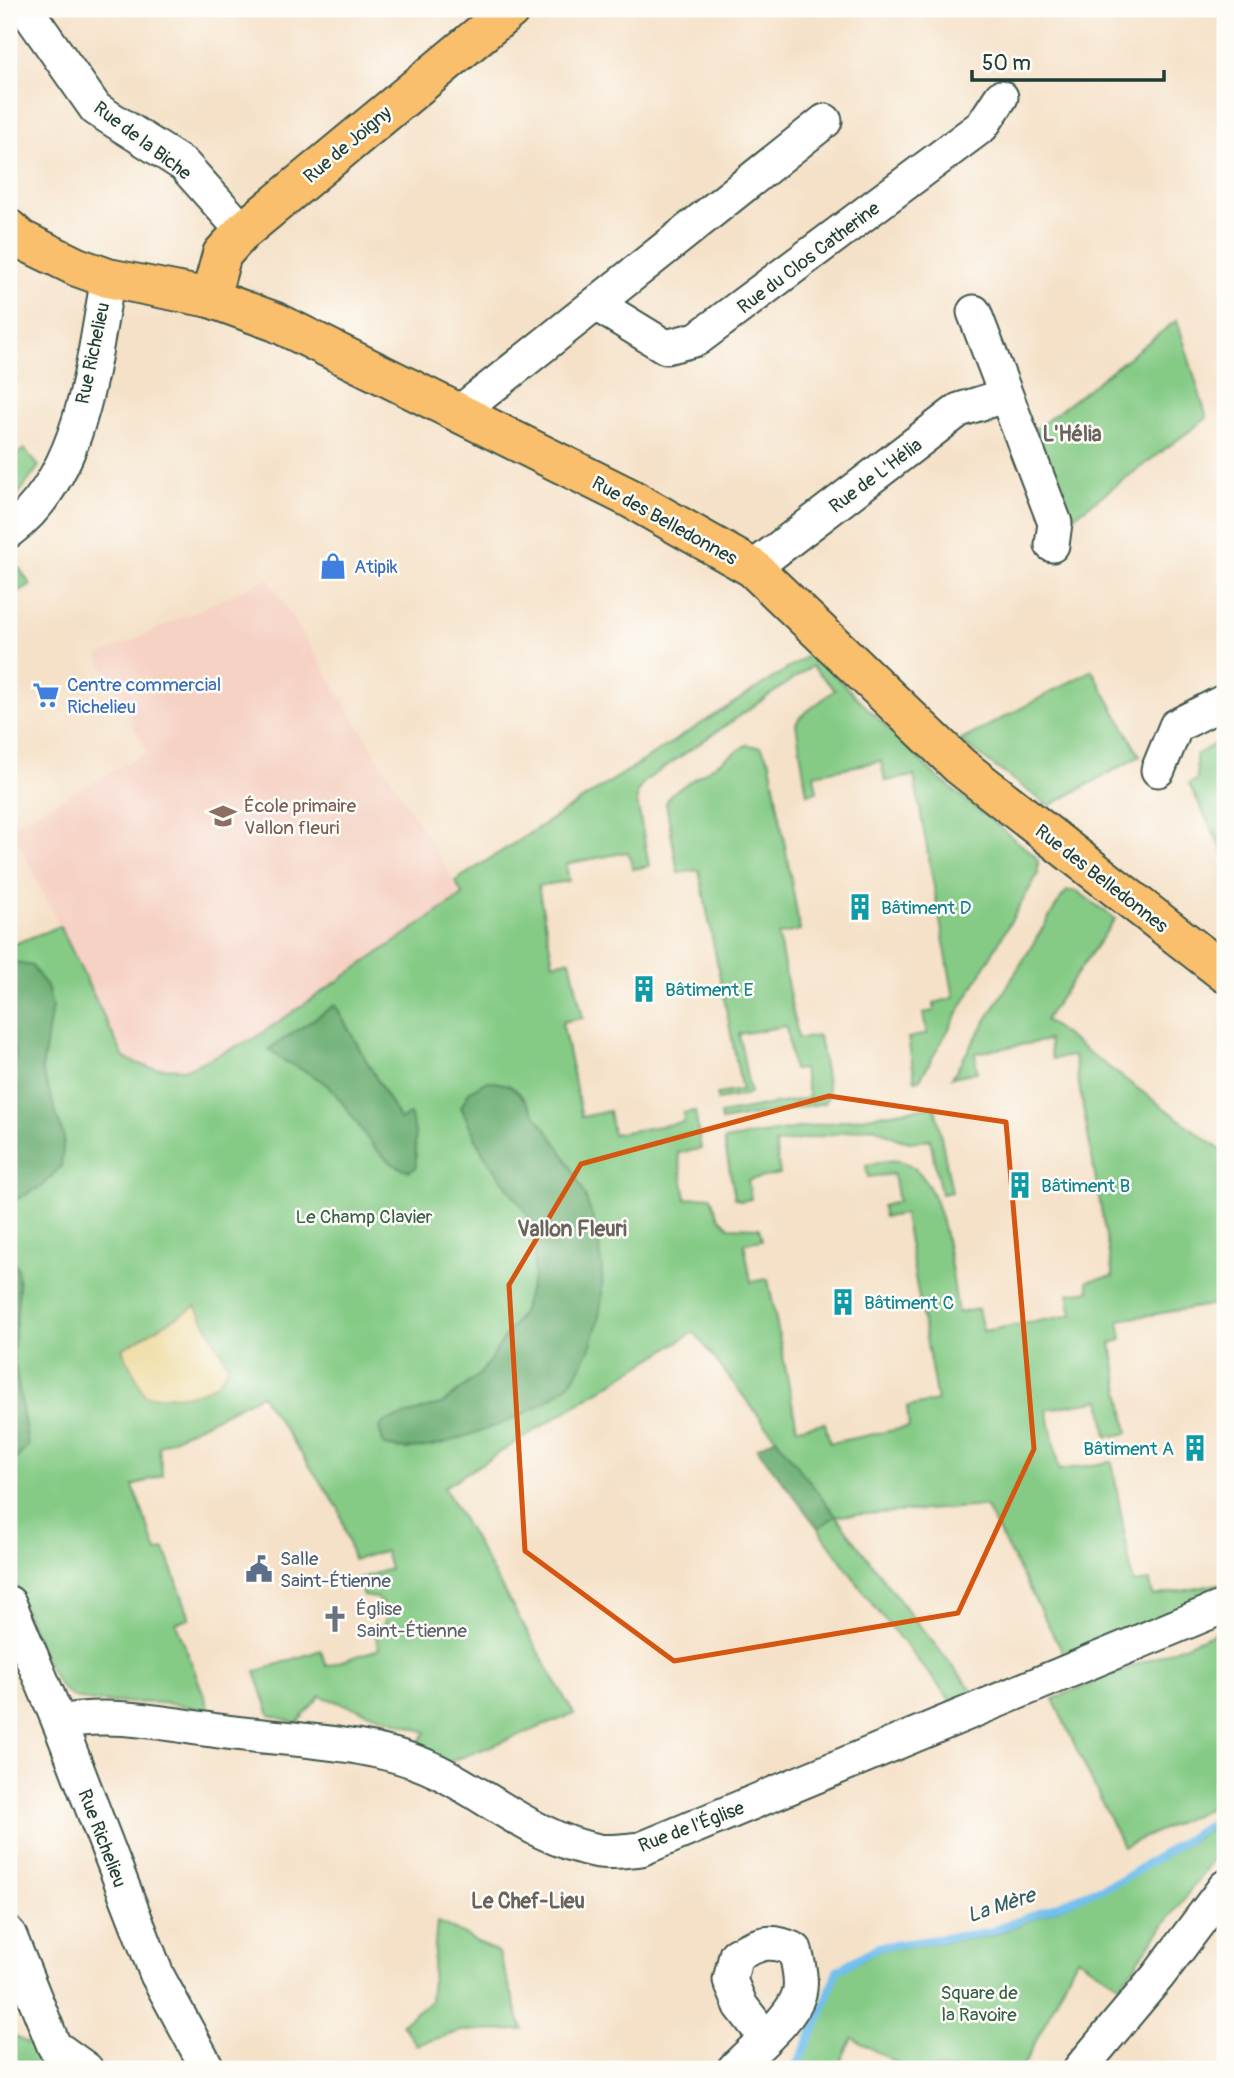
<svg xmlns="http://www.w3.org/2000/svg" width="1234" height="2078" font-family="Pangolin,sans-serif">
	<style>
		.built { fill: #f6d2c4 }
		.green { fill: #85cb86; stroke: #52845d; stroke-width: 2 }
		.forest { fill: #6caf73; stroke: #467654; stroke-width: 2 }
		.sand { fill: #eeda9e; stroke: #868c69; stroke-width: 2 }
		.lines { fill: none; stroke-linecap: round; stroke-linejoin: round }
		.stream { stroke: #72c0ed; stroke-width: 8 }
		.minor-casing { stroke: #3f564a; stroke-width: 37 }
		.major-casing { stroke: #3f564a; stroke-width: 42 }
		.minor { stroke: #fff; stroke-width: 33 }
		.major { stroke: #f9bf6d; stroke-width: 38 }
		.marked { fill: none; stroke: #d45610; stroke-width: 5; stroke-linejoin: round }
		.labels { text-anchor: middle; stroke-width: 5; stroke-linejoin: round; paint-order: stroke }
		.street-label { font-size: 19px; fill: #1f3d34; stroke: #fdfcf7 }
		.shop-label { font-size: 19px; fill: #366cbe; stroke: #fdfcf7; text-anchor: start }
		.education-label { font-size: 19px; fill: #785e54; stroke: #fdfcf7; text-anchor: start }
		.culture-label { font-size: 19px; fill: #0d838f; stroke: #fdfcf7; text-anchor: start }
		.park-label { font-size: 19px; fill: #386048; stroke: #fdfcf7 }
		.service-label { font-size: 19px; fill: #4e5e75; stroke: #fdfcf7; text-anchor: start }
		.worship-label { font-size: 19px; fill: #5b616d; stroke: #fdfcf7; text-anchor: start }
		.neighbourhood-label { font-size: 21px; font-weight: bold; fill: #6a625c; stroke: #fdfcf7 }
		.water-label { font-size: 21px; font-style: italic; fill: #345e62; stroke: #fdfcf7 }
	</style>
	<rect width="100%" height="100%" fill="#fdfcf7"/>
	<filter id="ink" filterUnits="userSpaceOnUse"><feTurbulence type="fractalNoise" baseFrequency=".0143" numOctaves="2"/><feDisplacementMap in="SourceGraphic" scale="14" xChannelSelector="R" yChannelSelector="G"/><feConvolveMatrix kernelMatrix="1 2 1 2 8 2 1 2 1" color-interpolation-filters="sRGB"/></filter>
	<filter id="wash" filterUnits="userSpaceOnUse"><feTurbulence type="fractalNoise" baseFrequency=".00686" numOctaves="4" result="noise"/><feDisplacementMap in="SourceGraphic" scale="28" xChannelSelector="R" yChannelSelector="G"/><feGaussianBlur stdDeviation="1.57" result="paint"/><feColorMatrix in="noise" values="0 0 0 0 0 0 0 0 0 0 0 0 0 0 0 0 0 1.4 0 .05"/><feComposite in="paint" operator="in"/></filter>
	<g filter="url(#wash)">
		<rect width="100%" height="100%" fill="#f5e1c8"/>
		<!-- built -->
		<path class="built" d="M268 578 463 895 255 1038 187 1069 149 1068 124 1058 11 827 147 752 98 656Z"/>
		<!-- green -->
		<g class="green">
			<path d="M1177 320 1207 418 1069 520 1032 432Z"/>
			<path d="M24 449 39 466 9 507V460Z"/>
			<path d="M9 561 19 568 31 585 9 596Z"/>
			<path d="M812 653 936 776 1034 855 1038 861V874L920 1079 915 1080 908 1038 927 1034 923 1013 934 1011V1003L954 998 914 776 885 781 881 761 814 774 817 792 807 794 796 724 800 717 835 690 812 666 645 781 637 792V801L649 866 633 869 628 852 566 864 569 881 538 886 553 963 570 960 583 1018 562 1022 582 1117 609 1111 613 1134 684 1122 683 1113 695 1111 701 1149 678 1153 686 1199 710 1196 719 1217 729 1227 759 1228 762 1240 744 1243 751 1282 768 1279 797 1428 825 1423 830 1443 909 1427 907 1407 937 1401 904 1214 884 1217 882 1206 898 1202 893 1174 868 1177 866 1165C878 1163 891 1158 903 1162 945 1175 951 1275 958 1313L978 1309 983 1331 1072 1315 1068 1294 1089 1291 1087 1281 1113 1276 1074 1056 1052 1059 1049 1040 975 1053 977 1072 952 1077 1061 898 1067 891H1077L1115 919 1045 1020 1225 1153V1323L1221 1324 1217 1304 1119 1320 1122 1340 1111 1343 1128 1433 1107 1437 1101 1400 1047 1409 1059 1470 1112 1462 1133 1583 1150 1581 1153 1596 1225 1583V1598L1069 1664 985 1506 836 1516 909 1613 983 1703 960 1712 872 1604 818 1528 835 1515 694 1332 444 1487 574 1714 447 1763 411 1752 426 1732 320 1696 297 1723 270 1715 255 1672 321 1650 326 1666 379 1649 375 1632C390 1624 389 1609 377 1598L363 1596 358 1579 390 1569 385 1551 353 1560 339 1509 261 1395 159 1446 162 1475 133 1486 157 1552 165 1549 190 1618 176 1623 210 1711C194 1708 178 1704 161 1703 138 1701 89 1706 70 1695 46 1681 18 1591 9 1563V946L60 926 124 1058 149 1068 187 1069 255 1038 463 895 455 881Z"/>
			<path d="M1092 670 1140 756 1049 806 960 741Z"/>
			<path d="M1225 738V855L1189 784 1197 779 1196 755Z"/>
			<path d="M746 745 761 747 770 762 800 930 778 935 798 1039 819 1036 829 1095 824 1103 721 1121 720 1114 809 1098 803 1069 793 1070 786 1026 739 1034 750 1094 717 1100V1094L742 1090 699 870 678 873 666 803 671 794Z"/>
			<path d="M935 1106 952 1192 941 1194 930 1139 910 1142 898 1139 874 1127 775 1144 780 1174 748 1180 751 1199 741 1201 735 1198 724 1140Z"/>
			<path d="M1225 1629V1801L1123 1847 1053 1699Z"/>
			<path d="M1225 1820V1843L1120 1985 1077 1958 1022 2069H908L852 2038 838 2066 797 2069 821 2021 839 1972 880 1950 991 1936 1123 1882Z"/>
			<path d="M437 1921 499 1953 523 2030 461 2031 416 2045 402 2024 430 2001Z"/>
			<path d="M9 2032 45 2055 38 2069H9Z"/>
		</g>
		<!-- forest -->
		<g class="forest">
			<path d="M9 961 32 966 47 987 52 1006 42 1070 64 1138 61 1166 41 1187 9 1203V1073L14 1068 16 1055 9 1041Z"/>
			<path d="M335 1005 400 1120 410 1114 415 1133 416 1167 410 1171C372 1163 355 1111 328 1086 311 1070 285 1066 269 1049Z"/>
			<path d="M487 1081C493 1082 502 1083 508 1085 522 1091 536 1117 546 1129 599 1198 625 1293 577 1373 560 1402 503 1424 472 1434 447 1443 409 1455 384 1445L379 1428 384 1422 443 1403 481 1373 522 1312 534 1276 535 1225 483 1153 461 1107 469 1092Z"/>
			<path d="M9 1260 17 1266 19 1288 13 1352 28 1446 14 1461 9 1459Z"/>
			<path d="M776 1438 836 1516 818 1528 757 1448Z"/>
		</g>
		<!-- sand -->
		<path class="sand" d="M196 1306 228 1364C221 1399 171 1397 145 1396L122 1349Z"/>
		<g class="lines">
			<!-- stream -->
			<path class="stream" d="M795 2069 821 2015 837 1970 878 1947 990 1932 1122 1880 1225 1815"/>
		</g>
	</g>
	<g filter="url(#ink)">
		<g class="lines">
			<defs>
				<g id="minor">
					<path d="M26 9 96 109 184 165 243 231"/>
					<path d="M596 304 666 347 697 339 982 126 1001 97"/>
					<path d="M974 312 1055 523 1052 545"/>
					<path d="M460 412 825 121"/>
					<path d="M9 531C84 475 92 364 108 278"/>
					<path d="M753 568 959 410 1004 396"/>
					<path d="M1158 770 1176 726 1225 701"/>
					<path d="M9 1603 59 1722 157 1975 208 2069"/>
					<path d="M59 1722C111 1712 161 1723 212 1730 283 1741 372 1739 437 1771 491 1798 537 1840 599 1851 612 1853 628 1850 641 1849L1225 1606"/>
					<path d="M9 1934 54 2046 86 2069"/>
					<path d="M734 2069C752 2050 792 2019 799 1994 803 1981 798 1963 795 1950 771 1938 760 1943 736 1955L730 1980 741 2006 765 2037"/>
					<path d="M1080 2069 1158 1976 1225 1887"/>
				</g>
				<g id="major">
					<path d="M9 229 20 239 77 267 108 278 210 298 276 322 628 497 753 568 960 766 1225 973"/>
					<path d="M210 298 222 254 243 231 511 9"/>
				</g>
			</defs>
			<!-- minor casing -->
			<use href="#minor" class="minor-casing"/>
			<!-- major casing -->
			<use href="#major" class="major-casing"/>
			<!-- minor -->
			<use href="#minor" class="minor"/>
			<!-- major -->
			<use href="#major" class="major"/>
		</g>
	</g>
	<!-- marked area -->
	<path class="marked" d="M829 1096 1006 1122 1034 1449 958 1613 674 1661 525 1551 509 1285 581 1164Z"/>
	<!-- icons -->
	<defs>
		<symbol id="shop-bare" viewBox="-9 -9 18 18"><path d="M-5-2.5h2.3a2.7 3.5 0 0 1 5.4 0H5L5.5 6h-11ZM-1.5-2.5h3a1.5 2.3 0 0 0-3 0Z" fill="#3f7fe0" stroke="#fdfcf7" stroke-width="2.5" paint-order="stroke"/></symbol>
		<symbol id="supermarket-bare" viewBox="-9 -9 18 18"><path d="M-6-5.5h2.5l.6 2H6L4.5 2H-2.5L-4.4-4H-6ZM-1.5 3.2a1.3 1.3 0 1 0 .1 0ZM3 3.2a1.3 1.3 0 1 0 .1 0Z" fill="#3f7fe0" stroke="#fdfcf7" stroke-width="2.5" paint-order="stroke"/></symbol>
		<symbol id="school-bare" viewBox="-9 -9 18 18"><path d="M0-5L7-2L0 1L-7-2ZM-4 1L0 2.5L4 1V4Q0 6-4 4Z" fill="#8d6e63" stroke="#fdfcf7" stroke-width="2.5" paint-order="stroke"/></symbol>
		<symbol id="building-bare" viewBox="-9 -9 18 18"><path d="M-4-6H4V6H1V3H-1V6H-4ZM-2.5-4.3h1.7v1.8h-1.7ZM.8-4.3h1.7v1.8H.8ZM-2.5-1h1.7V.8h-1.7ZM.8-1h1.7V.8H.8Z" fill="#0f9aa8" stroke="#fdfcf7" stroke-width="2.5" paint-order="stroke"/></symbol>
		<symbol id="civic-bare" viewBox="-9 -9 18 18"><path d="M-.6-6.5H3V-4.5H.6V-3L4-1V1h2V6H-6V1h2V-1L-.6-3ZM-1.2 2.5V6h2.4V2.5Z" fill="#5c6f8a" stroke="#fdfcf7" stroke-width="2.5" paint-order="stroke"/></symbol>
		<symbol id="church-bare" viewBox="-9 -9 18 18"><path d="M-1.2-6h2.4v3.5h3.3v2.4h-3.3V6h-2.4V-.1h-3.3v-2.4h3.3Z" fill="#6b7280" stroke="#fdfcf7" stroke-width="2.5" paint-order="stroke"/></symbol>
	</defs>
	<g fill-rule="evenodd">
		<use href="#shop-bare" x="314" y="547" width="38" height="38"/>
		<use href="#supermarket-bare" x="27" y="676" width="38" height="38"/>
		<use href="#school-bare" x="204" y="797" width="38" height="38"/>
		<use href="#building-bare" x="841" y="888" width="38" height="38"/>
		<use href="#building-bare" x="625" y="970" width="38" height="38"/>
		<use href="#building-bare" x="1001" y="1166" width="38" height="38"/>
		<use href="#building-bare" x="824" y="1283" width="38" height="38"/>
		<use href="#building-bare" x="1176" y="1429" width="38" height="38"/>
		<use href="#civic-bare" x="240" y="1550" width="38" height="38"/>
		<use href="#church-bare" x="316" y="1600" width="38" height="38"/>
	</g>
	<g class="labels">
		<!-- street labels -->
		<g class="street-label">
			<text transform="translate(143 140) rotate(37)" y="7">Rue de la Biche</text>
			<text transform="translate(347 144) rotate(-40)" y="7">Rue de Joigny</text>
			<text transform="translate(808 257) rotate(-37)" y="7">Rue du Clos Catherine</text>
			<text transform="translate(92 353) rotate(-78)" y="7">Rue Richelieu</text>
			<text transform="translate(875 475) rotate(-37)" y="7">Rue de L'Hélia</text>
			<text transform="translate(665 520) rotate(29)" y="7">Rue des Belledonnes</text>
			<text transform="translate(1102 878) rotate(38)" y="7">Rue des Belledonnes</text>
			<text transform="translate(691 1826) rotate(-21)" y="7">Rue de l'Église</text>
			<text transform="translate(103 1838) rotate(69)" y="7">Rue Richelieu</text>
		</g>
		<!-- shop labels -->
		<g class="shop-label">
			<text x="354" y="573">Atipik</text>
			<text x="67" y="691">Centre commercial<tspan x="67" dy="22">Richelieu</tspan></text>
		</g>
		<!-- education labels -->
		<g class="education-label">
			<text x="244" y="812">École primaire<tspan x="244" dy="22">Vallon fleuri</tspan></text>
		</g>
		<!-- culture labels -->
		<g class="culture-label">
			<text x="881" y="914">Bâtiment D</text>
			<text x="665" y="996">Bâtiment E</text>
			<text x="1041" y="1192">Bâtiment B</text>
			<text x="864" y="1309">Bâtiment C</text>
			<text x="1174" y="1455" text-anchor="end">Bâtiment A</text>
		</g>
		<!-- park labels -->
		<g class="park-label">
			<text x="364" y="1223">Le Champ Clavier</text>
			<text x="979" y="1999">Square de<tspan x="979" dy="22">la Ravoire</tspan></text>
		</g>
		<!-- service labels -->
		<g class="service-label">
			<text x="280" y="1565">Salle<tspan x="280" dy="22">Saint-Étienne</tspan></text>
		</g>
		<!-- worship labels -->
		<g class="worship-label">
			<text x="356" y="1615">Église<tspan x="356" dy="22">Saint-Étienne</tspan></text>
		</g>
		<!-- neighbourhood labels -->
		<g class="neighbourhood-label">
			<text x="1072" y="441">L'Hélia</text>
			<text x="572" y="1236">Vallon Fleuri</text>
			<text x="528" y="1908">Le Chef-Lieu</text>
		</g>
		<!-- water labels -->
		<g class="water-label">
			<text transform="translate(1001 1905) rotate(-18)" y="7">La Mère</text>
		</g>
	</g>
	<!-- margin -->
	<rect width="1234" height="2078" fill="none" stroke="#fdfcf7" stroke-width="35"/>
	<!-- scale -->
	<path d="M972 70v10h192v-10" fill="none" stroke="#1f3d34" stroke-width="3.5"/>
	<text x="982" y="70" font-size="21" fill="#1f3d34" stroke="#fdfcf7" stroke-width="5" paint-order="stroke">50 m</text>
</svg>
